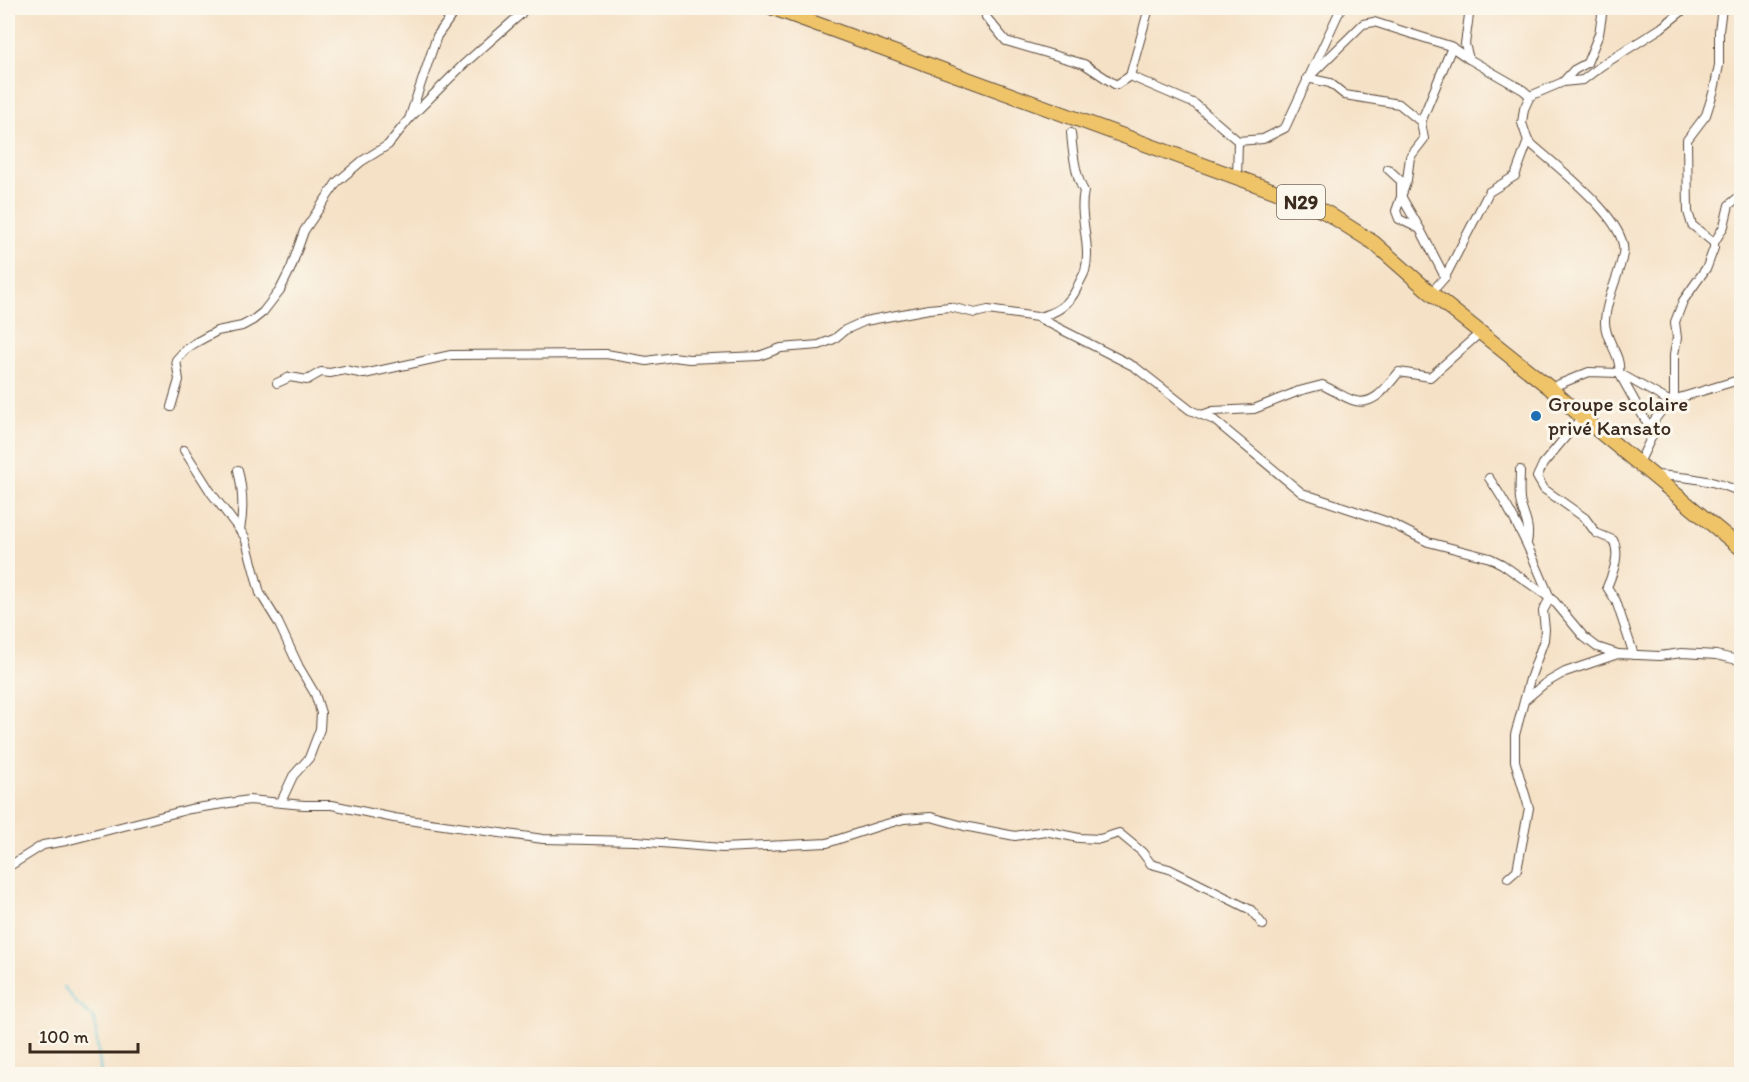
<svg xmlns="http://www.w3.org/2000/svg" width="1749" height="1082" font-family="Itim,sans-serif">
	<style>
		.lines { fill: none; stroke-linecap: round; stroke-linejoin: round }
		.stream { stroke: #5ac3d6; stroke-width: 2 }
		.minor-casing { stroke: #574537; stroke-width: 10 }
		.primary-casing { stroke: #574537; stroke-width: 16 }
		.minor { stroke: #fff; stroke-width: 8 }
		.primary { stroke: #efc469; stroke-width: 14 }
		.poi-dot { fill: #1f6fb2; stroke: #fbf7ec; stroke-width: 2 }
		.labels { text-anchor: middle; stroke-width: 6; stroke-linejoin: round; paint-order: stroke }
		.shield { fill: #fbf7ec; stroke: #75685c; stroke-width: 1.5 }
		.shield-label { font-size: 20px; font-weight: bold; fill: #3b2a1e }
		.poi-label { font-size: 21px; fill: #3b2a1e; stroke: #fbf7ec; text-anchor: start }
	</style>
	<rect width="100%" height="100%" fill="#fbf7ec"/>
	<filter id="ink" filterUnits="userSpaceOnUse"><feTurbulence type="fractalNoise" baseFrequency=".0167" numOctaves="2"/><feDisplacementMap in="SourceGraphic" scale="12" xChannelSelector="R" yChannelSelector="G"/><feConvolveMatrix kernelMatrix="1 2 1 2 8 2 1 2 1" color-interpolation-filters="sRGB"/></filter>
	<filter id="wash" filterUnits="userSpaceOnUse"><feTurbulence type="fractalNoise" baseFrequency=".008" numOctaves="4" result="noise"/><feDisplacementMap in="SourceGraphic" scale="24" xChannelSelector="R" yChannelSelector="G"/><feGaussianBlur stdDeviation="1.35" result="paint"/><feColorMatrix in="noise" values="0 0 0 0 0 0 0 0 0 0 0 0 0 0 0 0 0 1.4 0 .05"/><feComposite in="paint" operator="in"/></filter>
	<g filter="url(#wash)">
		<rect width="100%" height="100%" fill="#f5e1c6"/>
		<g class="lines">
			<!-- stream -->
			<path class="stream" d="M64 987 76 1003 94 1018 101 1074"/>
		</g>
	</g>
	<g filter="url(#ink)">
		<g class="lines">
			<defs>
				<g id="minor">
					<path d="M986 8V17L1006 41 1084 64 1116 85 1130 76"/>
					<path d="M1149 8 1130 76 1195 104 1238 141 1263 139 1285 128 1341 8"/>
					<path d="M1470 8 1465 44 1469 59 1523 90 1530 96"/>
					<path d="M1310 76 1363 24 1374 22 1450 46 1469 59"/>
					<path d="M1307 78 1330 83 1345 95 1399 104 1421 122"/>
					<path d="M1563 82 1574 70 1587 63 1599 34 1602 15 1601 8"/>
					<path d="M411 117 464 64 521 14 524 8"/>
					<path d="M1528 141C1551 162 1630 221 1623 254 1619 277 1606 298 1605 321 1604 340 1622 354 1619 373L1653 434 1639 463"/>
					<path d="M1388 169 1401 181V196L1420 229"/>
					<path d="M1237 178 1238 141"/>
					<path d="M1714 243 1692 225 1688 212 1687 140 1706 115 1714 90 1719 65V31L1722 8"/>
					<path d="M1445 277 1420 229 1399 219 1396 211 1407 180 1410 157 1424 139 1421 122 1452 47"/>
					<path d="M1431 293 1445 277 1489 192 1515 176 1528 141 1522 123 1524 109 1530 96 1563 82 1583 80 1601 66 1661 28 1686 8"/>
					<path d="M1037 317C1056 314 1069 305 1077 288 1079 282 1083 277 1085 271 1092 245 1078 217 1084 191 1076 179 1072 148 1071 133"/>
					<path d="M277 383 290 377 307 380 321 372 330 373 345 370 364 374 451 355 606 354 647 361 673 357 689 359 759 356 781 348 819 345 834 339 845 330 865 321 929 309 950 307 975 313 988 310 1037 317 1135 367 1190 410 1214 420 1302 493 1388 522 1428 542 1490 558 1502 564 1554 601 1584 637 1597 647 1618 654"/>
					<path d="M1550 388 1589 372 1619 373 1669 401 1742 379"/>
					<path d="M1674 400V354L1677 338 1675 322 1683 301 1707 267 1714 248V243L1724 226 1729 205 1742 194"/>
					<path d="M171 407 179 380 176 360 185 350 195 343 217 331 242 326 253 320 263 312 280 290 291 268 304 231 337 182 362 161 388 145 409 119 437 36 457 8"/>
					<path d="M1202 415 1213 411 1254 409 1299 391 1322 385C1332 389 1343 397 1352 400 1374 408 1387 386 1399 372L1430 377 1480 333"/>
					<path d="M1582 417 1543 464 1537 477 1544 489 1585 518 1596 533 1613 540C1621 554 1613 573 1607 587L1616 601 1634 655"/>
					<path d="M1649 427 1669 401"/>
					<path d="M184 450 212 494 245 537 260 593 278 622 299 667 315 694 321 713 320 729 309 758 293 776 281 802"/>
					<path d="M238 470C243 491 244 510 240 530"/>
					<path d="M1520 470C1520 480 1519 490 1520 500 1523 517 1531 524 1527 543"/>
					<path d="M1655 475C1684 477 1715 479 1742 493"/>
					<path d="M1489 478C1515 515 1533 557 1550 598"/>
					<path d="M1525 700 1544 684 1565 672 1618 654 1659 656 1682 653 1716 655 1742 661"/>
					<path d="M8 867 43 845 66 841 190 809 249 800 304 805H332L394 818 543 839 636 841 722 848 827 843 879 826 904 819 931 817 964 826 1015 836 1045 831 1079 838 1100 839 1119 833 1142 852 1151 864 1169 869 1251 910 1263 925"/>
					<path d="M1508 878 1517 870 1529 808 1515 761V735L1530 679 1544 640 1545 629 1543 611 1550 598"/>
				</g>
				<path id="primary" d="M773 8 1296 199 1327 213 1374 243 1431 293 1550 388 1582 417 1742 549"/>
			</defs>
			<!-- minor casing -->
			<use href="#minor" class="minor-casing"/>
			<!-- primary casing -->
			<use href="#primary" class="primary-casing"/>
			<!-- minor -->
			<use href="#minor" class="minor"/>
			<!-- primary -->
			<use href="#primary" class="primary"/>
		</g>
	</g>
	<!-- markers -->
	<circle class="poi-dot" cx="1536" cy="416" r="6"/>
	<g class="labels">
		<!-- shield labels -->
		<rect class="shield" x="1277" y="185" width="48" height="34" rx="4.5"/>
		<g class="shield-label">
			<text x="1301" y="209">N29</text>
		</g>
		<!-- poi labels -->
		<g class="poi-label">
			<text x="1548" y="411">Groupe scolaire<tspan x="1548" dy="24">privé Kansato</tspan></text>
		</g>
	</g>
	<!-- margin -->
	<rect width="1749" height="1082" fill="none" stroke="#fbf7ec" stroke-width="30"/>
	<!-- scale -->
	<path d="M30 1043v9h108v-9" fill="none" stroke="#3b2a1e" stroke-width="3"/>
	<text x="39" y="1043" font-size="18" fill="#3b2a1e" stroke="#fbf7ec" stroke-width="4.5" paint-order="stroke">100 m</text>
</svg>
